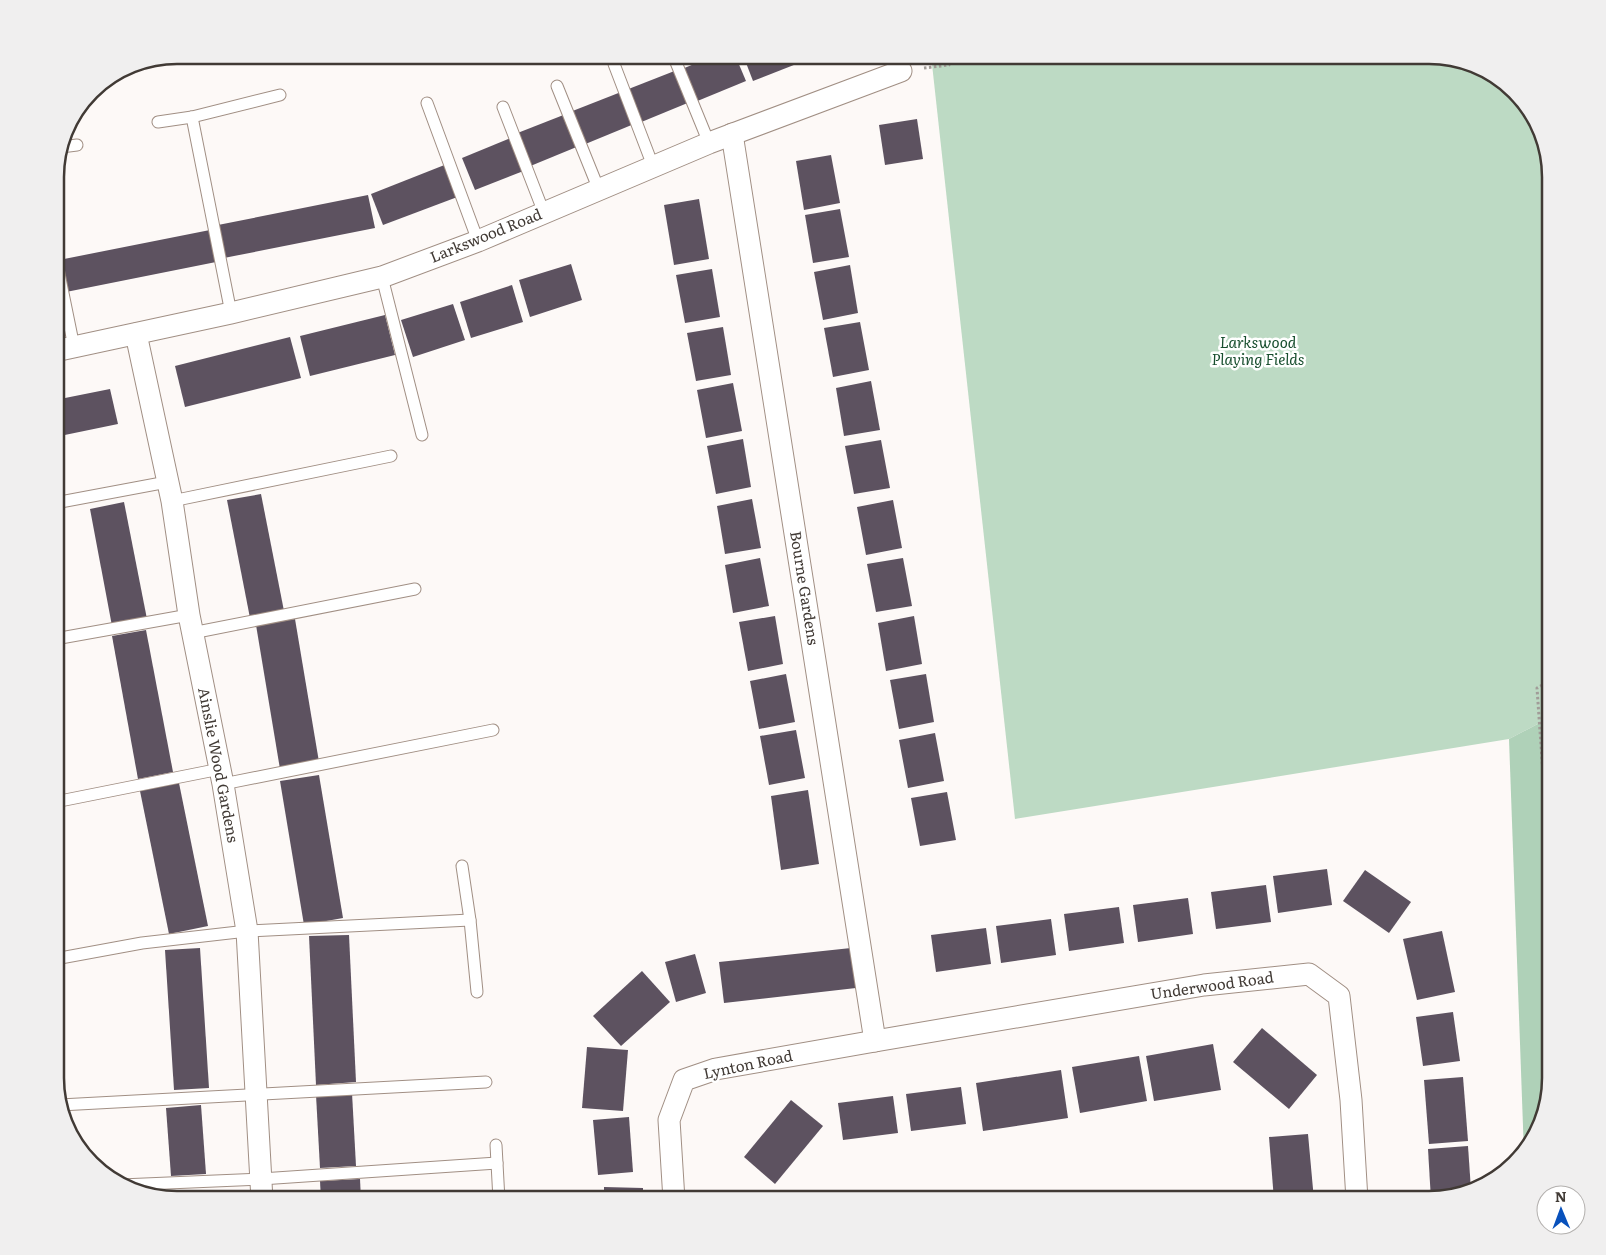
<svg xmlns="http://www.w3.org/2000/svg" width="1606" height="1255" font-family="Literata,serif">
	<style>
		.green { fill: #bddac4 }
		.forest { fill: #afd1b8 }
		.building { fill: #5d5260 }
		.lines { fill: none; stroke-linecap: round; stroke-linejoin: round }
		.service-casing { stroke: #a18f84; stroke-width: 13 }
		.minor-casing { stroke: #a18f84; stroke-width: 23 }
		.path { stroke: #a19c98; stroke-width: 3; stroke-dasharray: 2.5 2.5; stroke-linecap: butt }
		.service { stroke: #fff; stroke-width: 11 }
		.minor { stroke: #fff; stroke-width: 21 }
		.labels { text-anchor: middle; stroke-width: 5; stroke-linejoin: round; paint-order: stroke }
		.street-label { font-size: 15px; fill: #413a35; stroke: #fff }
		.park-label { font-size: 15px; font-style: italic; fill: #184e2e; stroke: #fff }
		.rim { fill: none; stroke: #413a35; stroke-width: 2.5 }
	</style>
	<rect width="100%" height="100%" fill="#fdf9f7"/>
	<!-- green -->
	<path class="green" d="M931 55H1430L1469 62 1504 80 1539 123 1551 176V717L1509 739 1015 819Z"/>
	<!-- forest -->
	<path class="forest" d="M1551 717V1079L1544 1118 1524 1154 1509 739Z"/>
	<!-- building -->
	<g class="building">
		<path d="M716 55H735L746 81 695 102 682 69Z"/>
		<path d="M743 55H802L804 61 753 81Z"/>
		<path d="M806 55H818L808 59Z"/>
		<path d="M677 70 690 102 639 123 626 90Z"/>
		<path d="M621 92 634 124 583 145 570 112Z"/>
		<path d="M566 114 579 146 528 167 515 134Z"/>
		<path d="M917 119 923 159 885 165 879 125Z"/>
		<path d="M513 137 526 170 475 190 462 158Z"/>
		<path d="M831 155 840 203 804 210 796 161Z"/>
		<path d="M447 164 460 196 383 225 371 194Z"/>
		<path d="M368 195 375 228 224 258 218 225Z"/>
		<path d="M699 199 709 259 674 265 664 205Z"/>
		<path d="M840 209 849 257 813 263 805 215Z"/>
		<path d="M210 230 216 262 66 292 59 260Z"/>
		<path d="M571 264 582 300 530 317 519 280Z"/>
		<path d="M850 265 858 313 823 320 814 272Z"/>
		<path d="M712 269 720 317 685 323 676 275Z"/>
		<path d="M55 275 61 298 55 299Z"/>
		<path d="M512 285 523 322 471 338 460 302Z"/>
		<path d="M453 304 465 340 413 357 401 320Z"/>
		<path d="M385 315 395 355 310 376 300 336Z"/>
		<path d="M860 322 869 370 833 377 824 328Z"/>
		<path d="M723 327 731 375 696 381 687 333Z"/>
		<path d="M290 337 301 378 185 407 175 366Z"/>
		<path d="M871 381 880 430 844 436 836 388Z"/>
		<path d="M733 383 742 431 706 438 697 390Z"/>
		<path d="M110 389 118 424 55 437V400Z"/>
		<path d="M743 439 751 487 716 494 707 446Z"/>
		<path d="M881 440 890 488 854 494 845 446Z"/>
		<path d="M261 494 284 611 250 618 227 500Z"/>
		<path d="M752 499 761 548 725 554 717 506Z"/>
		<path d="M893 500 902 548 866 555 857 507Z"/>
		<path d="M124 502 147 619 112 626 90 509Z"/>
		<path d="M760 558 769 606 733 613 725 565Z"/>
		<path d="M903 558 912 606 876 612 867 564Z"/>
		<path d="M775 616 783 664 748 671 739 622Z"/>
		<path d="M914 616 922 664 886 671 878 623Z"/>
		<path d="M295 619 319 762 280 769 256 625Z"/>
		<path d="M146 630 173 772 138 779 112 636Z"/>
		<path d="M786 674 795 722 759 729 750 681Z"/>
		<path d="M926 674 934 722 899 729 890 680Z"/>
		<path d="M796 730 805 778 769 785 760 736Z"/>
		<path d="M935 733 944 781 908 788 899 740Z"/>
		<path d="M319 775 343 918 304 925 280 781Z"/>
		<path d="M179 783 208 926 169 934 140 791Z"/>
		<path d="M808 790 819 864 781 870 771 796Z"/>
		<path d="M947 792 956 840 920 846 911 798Z"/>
		<path d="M1327 869 1332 905 1278 913 1273 876Z"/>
		<path d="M1365 870 1411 902 1389 933 1343 901Z"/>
		<path d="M1266 885 1271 922 1216 929 1211 892Z"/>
		<path d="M1188 898 1193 934 1138 942 1133 905Z"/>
		<path d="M1119 907 1124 943 1069 951 1064 914Z"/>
		<path d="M1051 919 1056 955 1001 963 996 926Z"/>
		<path d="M986 928 991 964 936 972 931 935Z"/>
		<path d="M1442 931 1455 992 1417 1000 1403 939Z"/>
		<path d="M349 935 356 1082 316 1085 309 936Z"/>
		<path d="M200 948 209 1088 174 1090 165 950Z"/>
		<path d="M851 948 856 988 724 1003 719 962Z"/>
		<path d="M695 954 706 993 676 1002 665 962Z"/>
		<path d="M642 971 670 1002 621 1046 593 1016Z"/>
		<path d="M1453 1012 1460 1061 1423 1066 1416 1017Z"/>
		<path d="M1262 1028 1317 1075 1289 1109 1233 1062Z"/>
		<path d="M1213 1044 1221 1090 1154 1101 1146 1056Z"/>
		<path d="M587 1047 628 1050 623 1111 582 1108Z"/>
		<path d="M1139 1056 1147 1101 1080 1113 1072 1067Z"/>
		<path d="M1061 1070 1068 1118 983 1131 976 1083Z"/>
		<path d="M1463 1077 1468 1141 1429 1144 1424 1080Z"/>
		<path d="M961 1087 966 1124 911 1131 906 1094Z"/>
		<path d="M352 1093 356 1166 320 1168 316 1095Z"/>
		<path d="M893 1096 898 1133 843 1140 838 1103Z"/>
		<path d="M791 1100 823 1126 775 1184 744 1157Z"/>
		<path d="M201 1105 206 1174 171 1176 166 1108Z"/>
		<path d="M629 1117 633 1172 598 1175 593 1120Z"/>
		<path d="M1308 1134 1314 1200H1274L1269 1137Z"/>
		<path d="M1468 1146 1471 1190 1431 1200 1428 1149Z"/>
		<path d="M360 1179 361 1200H321L320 1181Z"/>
		<path d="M604 1187 643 1188V1200H604Z"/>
		<path d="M220 1191 221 1200H181V1193Z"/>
		<path d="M791 1194V1200H749V1196Z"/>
	</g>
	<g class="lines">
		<defs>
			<g id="service">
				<path d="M673 55 709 143"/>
				<path d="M614 64 653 166"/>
				<path d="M557 86 599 190"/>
				<path d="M427 103 478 241"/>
				<path d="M503 107 544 213"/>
				<path d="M192 117 231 313"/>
				<path d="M158 122 192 117 280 95"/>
				<path d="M61 147 77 145"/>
				<path d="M55 254 74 347"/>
				<path d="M382 277 422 435"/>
				<path d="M172 501 391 456"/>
				<path d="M55 503 167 482"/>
				<path d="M192 633 415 589"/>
				<path d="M55 639 189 615"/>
				<path d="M223 784 493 730"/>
				<path d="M55 802 220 769"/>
				<path d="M462 866 470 920 477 992"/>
				<path d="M55 959 142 943 247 931 470 920"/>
				<path d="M60 1105 486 1082"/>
				<path d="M496 1145 499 1200"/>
				<path d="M121 1185 261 1179 497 1163"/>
			</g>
			<g id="minor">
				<path d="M732 134 875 1041"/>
				<path d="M136 334 172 501 189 615 223 784 247 931 262 1200"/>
				<path d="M55 351 231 313 382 277 478 241 709 143 901 71"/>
				<path d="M674 1200 669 1120 684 1080 716 1069 875 1041 1204 985 1309 974 1339 996 1351 1100 1357 1200"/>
			</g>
		</defs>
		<!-- service casing -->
		<use href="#service" class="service-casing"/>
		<!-- minor casing -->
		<use href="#minor" class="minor-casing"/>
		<!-- path -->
		<g class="path">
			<path d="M924 68 949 65 948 55"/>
			<path d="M1551 680 1537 688 1550 874 1551 922"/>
		</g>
		<!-- service -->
		<use href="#service" class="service"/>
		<!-- minor -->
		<use href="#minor" class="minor"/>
	</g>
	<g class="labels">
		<!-- street labels -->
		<g class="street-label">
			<text transform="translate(486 236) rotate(-22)" y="5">Larkswood Road</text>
			<text transform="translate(804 588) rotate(81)" y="5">Bourne Gardens</text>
			<text transform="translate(218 765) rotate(79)" y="5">Ainslie Wood Gardens</text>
			<text transform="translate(1212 986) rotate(-8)" y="5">Underwood Road</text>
			<text transform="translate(748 1065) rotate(-12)" y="5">Lynton Road</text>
		</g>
		<!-- park labels -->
		<g class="park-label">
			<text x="1258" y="348">Larkswood<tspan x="1258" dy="17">Playing Fields</tspan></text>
		</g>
	</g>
	<!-- crop -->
	<path d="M0 0H1606V1255H0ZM177 64H1429A113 113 0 0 1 1542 177V1078A113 113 0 0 1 1429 1191H177A113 113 0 0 1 64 1078V177A113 113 0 0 1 177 64Z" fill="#f0efef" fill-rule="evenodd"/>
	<path class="rim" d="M177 64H1429A113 113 0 0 1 1542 177V1078A113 113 0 0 1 1429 1191H177A113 113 0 0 1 64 1078V177A113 113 0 0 1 177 64Z"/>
	<!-- north arrow -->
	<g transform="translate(1561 1210) rotate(359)"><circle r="24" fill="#ffffff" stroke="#b3b0ae"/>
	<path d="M0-4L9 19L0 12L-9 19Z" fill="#0851bc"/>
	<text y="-8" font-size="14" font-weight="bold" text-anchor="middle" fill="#413a35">N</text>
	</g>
</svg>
